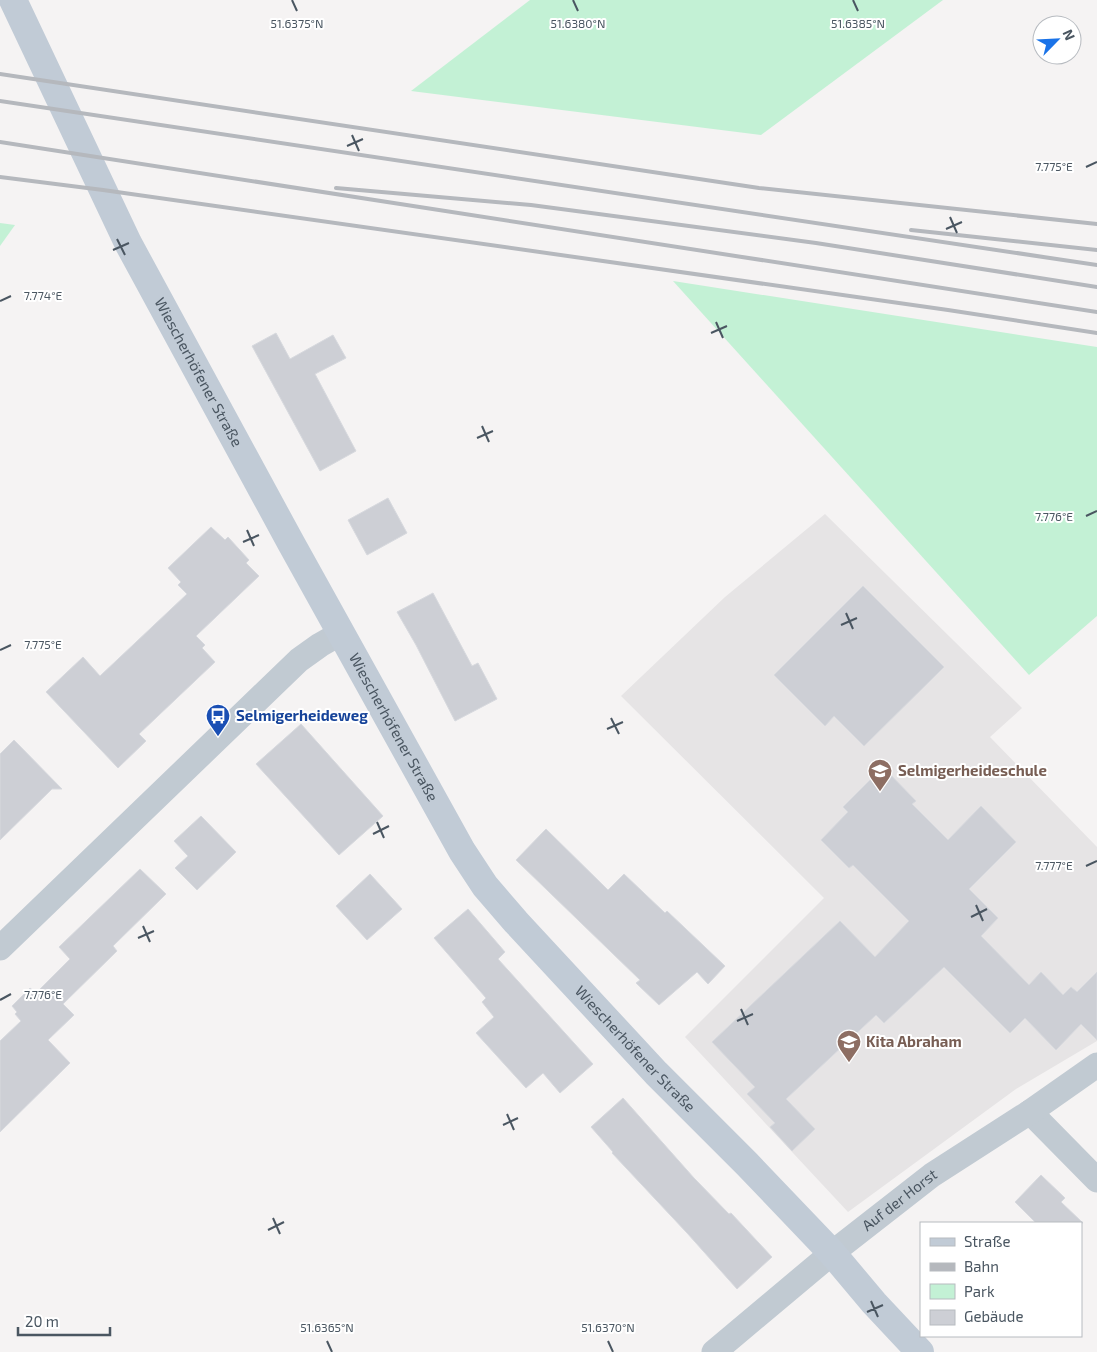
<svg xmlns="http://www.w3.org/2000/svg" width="1097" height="1352" font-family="'Exo 2',sans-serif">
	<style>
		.education { fill: #e6e4e5 }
		.green { fill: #c3f1d5 }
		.building { fill: #cdcfd5; stroke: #d7d9de }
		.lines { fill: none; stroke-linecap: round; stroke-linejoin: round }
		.street { stroke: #c1cad2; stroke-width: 25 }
		.secondary { stroke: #c1cbd6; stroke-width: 28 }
		.rail { stroke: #b5b8bd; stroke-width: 4 }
		.ticks { fill: none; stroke: #4a5661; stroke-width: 2 }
		.labels { text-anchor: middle; stroke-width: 4; stroke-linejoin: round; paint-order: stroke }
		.street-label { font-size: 15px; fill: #4a5661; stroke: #fff }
		.transit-label { font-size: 15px; font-weight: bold; fill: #164399; stroke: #fff; text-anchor: start }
		.education-label { font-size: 15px; font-weight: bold; fill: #785e54; stroke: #fff; text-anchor: start }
		.ticks-label { font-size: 12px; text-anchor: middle; fill: #4a5661; stroke: #fff; stroke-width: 4; stroke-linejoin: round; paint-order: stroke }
	</style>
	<rect width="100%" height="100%" fill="#f5f3f3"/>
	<!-- education -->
	<path class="education" d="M825 514 1022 708 990 737 1097 847V1041L1016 1089 848 1212 685 1037 824 898 621 696 725 597Z"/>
	<!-- green -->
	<g class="green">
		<path d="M530 0H943L761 135 411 91Z"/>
		<path d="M0 223 15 225 0 246Z"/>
		<path d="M673 281 1097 347V616L1029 675Z"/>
	</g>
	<!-- building -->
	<g class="building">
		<path d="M276 333 290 359 333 335 346 358 315 374 356 451 320 471 252 346Z"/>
		<path d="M388 498 407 533 367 555 348 520Z"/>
		<path d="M211 527 225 540 228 537 249 560 246 563 259 576 196 636 205 645 202 648 215 662 139 734 146 741 118 768 46 692 83 657 100 676 187 594 178 585 181 582 168 568Z"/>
		<path d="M863 586 944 667 864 746 834 716 825 726 774 675Z"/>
		<path d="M433 593 472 666 478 663 497 699 455 721 416 645 397 612Z"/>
		<path d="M301 724 383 816 339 855 256 764Z"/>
		<path d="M14 740 62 789H52L0 840V754Z"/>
		<path d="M883 767 916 801 912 804 948 840 981 806 1016 842 969 889 998 918 981 936 1029 985 1041 972 1063 995 1071 987 1077 992 1097 972V1040L1081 1024 1056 1050 1025 1018 1010 1033 944 967 884 1023 876 1015 786 1099 815 1129 792 1151 770 1127 775 1123 747 1094 755 1087 712 1042 840 921 875 957 909 921 853 865 849 868 821 840 848 812 843 807Z"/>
		<path d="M201 816 236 852 197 890 175 868 188 856 174 841Z"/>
		<path d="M546 829 608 890 624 874 665 913 667 911 725 966 708 984 697 972 659 1005 636 983 640 980 516 860Z"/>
		<path d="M140 869 166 894 113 946 117 951 63 1004 74 1015 48 1040 70 1063 0 1132V1041L21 1021 15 1014 17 1012 12 1006 30 988 36 993 70 959 59 947Z"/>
		<path d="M370 874 402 909 367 940 336 906Z"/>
		<path d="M468 909 505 952 498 959 593 1064 560 1093 543 1073 526 1088 476 1033 494 1017 482 1002 486 998 434 938Z"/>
		<path d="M623 1098 694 1178 729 1214 731 1213 772 1257 737 1289 687 1233 612 1153 613 1152 591 1127Z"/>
		<path d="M1041 1175 1065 1198 1061 1202 1083 1223H1036L1015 1202Z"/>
	</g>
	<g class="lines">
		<!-- street -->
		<g class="street">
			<path d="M0 948 299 660 320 645 341 633"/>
			<path d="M1030 1112 1097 1180"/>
			<path id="s1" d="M714 1352 832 1253 932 1175 1030 1112 1097 1065"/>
		</g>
		<!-- secondary -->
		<path class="secondary" id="s2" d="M13 0 128 243 291 543 462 851 485 886 516 922 656 1073 747 1164 832 1253 874 1303 920 1352"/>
		<!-- rail -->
		<g class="rail">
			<path d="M0 74 759 188 1097 224"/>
			<path d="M0 101 1097 265"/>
			<path d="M0 142 1097 312"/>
			<path d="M0 177 103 190 948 310 1097 333"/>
			<path d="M336 188 531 205 816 243 1097 287"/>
			<path d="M911 230 1097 250"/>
		</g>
	</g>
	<!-- ticks -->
	<path class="ticks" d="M292 0 297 11M573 0 578 11M853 0 858 11M352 135 359 151M347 146 363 139M1086 167 1097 162M950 217 957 233M946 229 962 222M117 239 125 255M113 250 129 243M0 301 11 296M716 322 723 338M711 333 727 326M482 426 489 442M477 438 493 431M1086 516 1097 511M247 530 254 546M243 542 259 535M846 613 853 629M841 625 857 618M0 650 11 645M611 718 619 734M607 729 623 722M377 822 384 838M373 834 389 826M1086 866 1097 861M976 905 983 921M971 917 987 909M143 926 150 942M138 938 154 931M0 1000 11 994M741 1009 748 1025M737 1021 753 1014M507 1114 514 1130M503 1125 518 1118M273 1218 280 1234M268 1230 284 1222M871 1301 878 1317M867 1312 883 1305M327 1341 332 1352M608 1341 613 1352"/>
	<!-- icons -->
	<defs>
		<symbol id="bus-pin" viewBox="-11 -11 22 30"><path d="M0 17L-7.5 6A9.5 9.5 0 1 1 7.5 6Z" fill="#1a4fb4" stroke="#fff"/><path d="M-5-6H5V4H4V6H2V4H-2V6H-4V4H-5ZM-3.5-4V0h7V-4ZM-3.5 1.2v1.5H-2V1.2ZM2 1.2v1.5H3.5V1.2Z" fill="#fff"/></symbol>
		<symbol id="school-pin" viewBox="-11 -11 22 30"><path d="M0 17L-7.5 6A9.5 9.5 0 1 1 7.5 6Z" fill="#8d6e63" stroke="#fff"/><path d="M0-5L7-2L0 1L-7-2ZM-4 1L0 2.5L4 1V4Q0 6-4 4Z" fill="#fff"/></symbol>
	</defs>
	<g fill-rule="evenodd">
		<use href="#bus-pin" x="204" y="702" width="28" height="38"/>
		<use href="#school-pin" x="866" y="757" width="28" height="38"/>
		<use href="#school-pin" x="835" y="1028" width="28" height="38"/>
	</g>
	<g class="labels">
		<!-- street labels -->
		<g class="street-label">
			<text dy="5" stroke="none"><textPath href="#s2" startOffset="416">Wiescherhöfener Straße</textPath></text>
			<text dy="5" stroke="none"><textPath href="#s2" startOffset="821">Wiescherhöfener Straße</textPath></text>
			<text dy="5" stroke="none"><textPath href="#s2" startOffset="1226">Wiescherhöfener Straße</textPath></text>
			<text dy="5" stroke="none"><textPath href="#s1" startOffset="240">Auf der Horst</textPath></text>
		</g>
		<!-- transit labels -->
		<g class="transit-label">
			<text x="236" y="721">Selmigerheideweg</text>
		</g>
		<!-- education labels -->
		<g class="education-label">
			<text x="898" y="776">Selmigerheideschule</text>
			<text x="866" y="1047">Kita Abraham</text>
		</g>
	</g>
	<g class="ticks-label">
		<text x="297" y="28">51.6375°N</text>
		<text x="858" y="28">51.6385°N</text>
		<text x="578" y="28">51.6380°N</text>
		<text x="1054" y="171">7.775°E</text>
		<text x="43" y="300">7.774°E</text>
		<text x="1054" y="521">7.776°E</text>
		<text x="43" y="649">7.775°E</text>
		<text x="1054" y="870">7.777°E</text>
		<text x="43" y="999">7.776°E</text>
		<text x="327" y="1332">51.6365°N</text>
		<text x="608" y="1332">51.6370°N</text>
	</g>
	<!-- legend -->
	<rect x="920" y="1222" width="162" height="115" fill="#ffffff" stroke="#b7bbc0"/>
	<rect x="930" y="1238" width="25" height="8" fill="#c1cbd6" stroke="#b7bbc0"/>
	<text x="964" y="1247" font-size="15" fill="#4a5661">Straße</text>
	<rect x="930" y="1263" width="25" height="8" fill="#b5b8bd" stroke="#b7bbc0"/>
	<text x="964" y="1272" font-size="15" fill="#4a5661">Bahn</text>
	<rect x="930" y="1284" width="25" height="15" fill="#c3f1d5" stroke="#b7bbc0"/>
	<text x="964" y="1297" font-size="15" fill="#4a5661">Park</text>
	<rect x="930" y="1310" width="25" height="15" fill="#cdcfd5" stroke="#b7bbc0"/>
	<text x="964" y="1322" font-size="15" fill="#4a5661">Gebäude</text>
	<!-- north arrow -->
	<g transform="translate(1057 40) rotate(66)"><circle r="24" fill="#ffffff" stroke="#b7bbc0"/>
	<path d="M0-4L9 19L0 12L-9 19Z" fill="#1a73e8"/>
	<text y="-8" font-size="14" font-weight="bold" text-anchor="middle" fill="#4a5661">N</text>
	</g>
	<!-- scale -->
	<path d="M18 1327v8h92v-8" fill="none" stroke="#4a5661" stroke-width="2.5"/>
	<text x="25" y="1327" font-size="15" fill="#4a5661" stroke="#ffffff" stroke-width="4" paint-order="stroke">20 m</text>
</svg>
